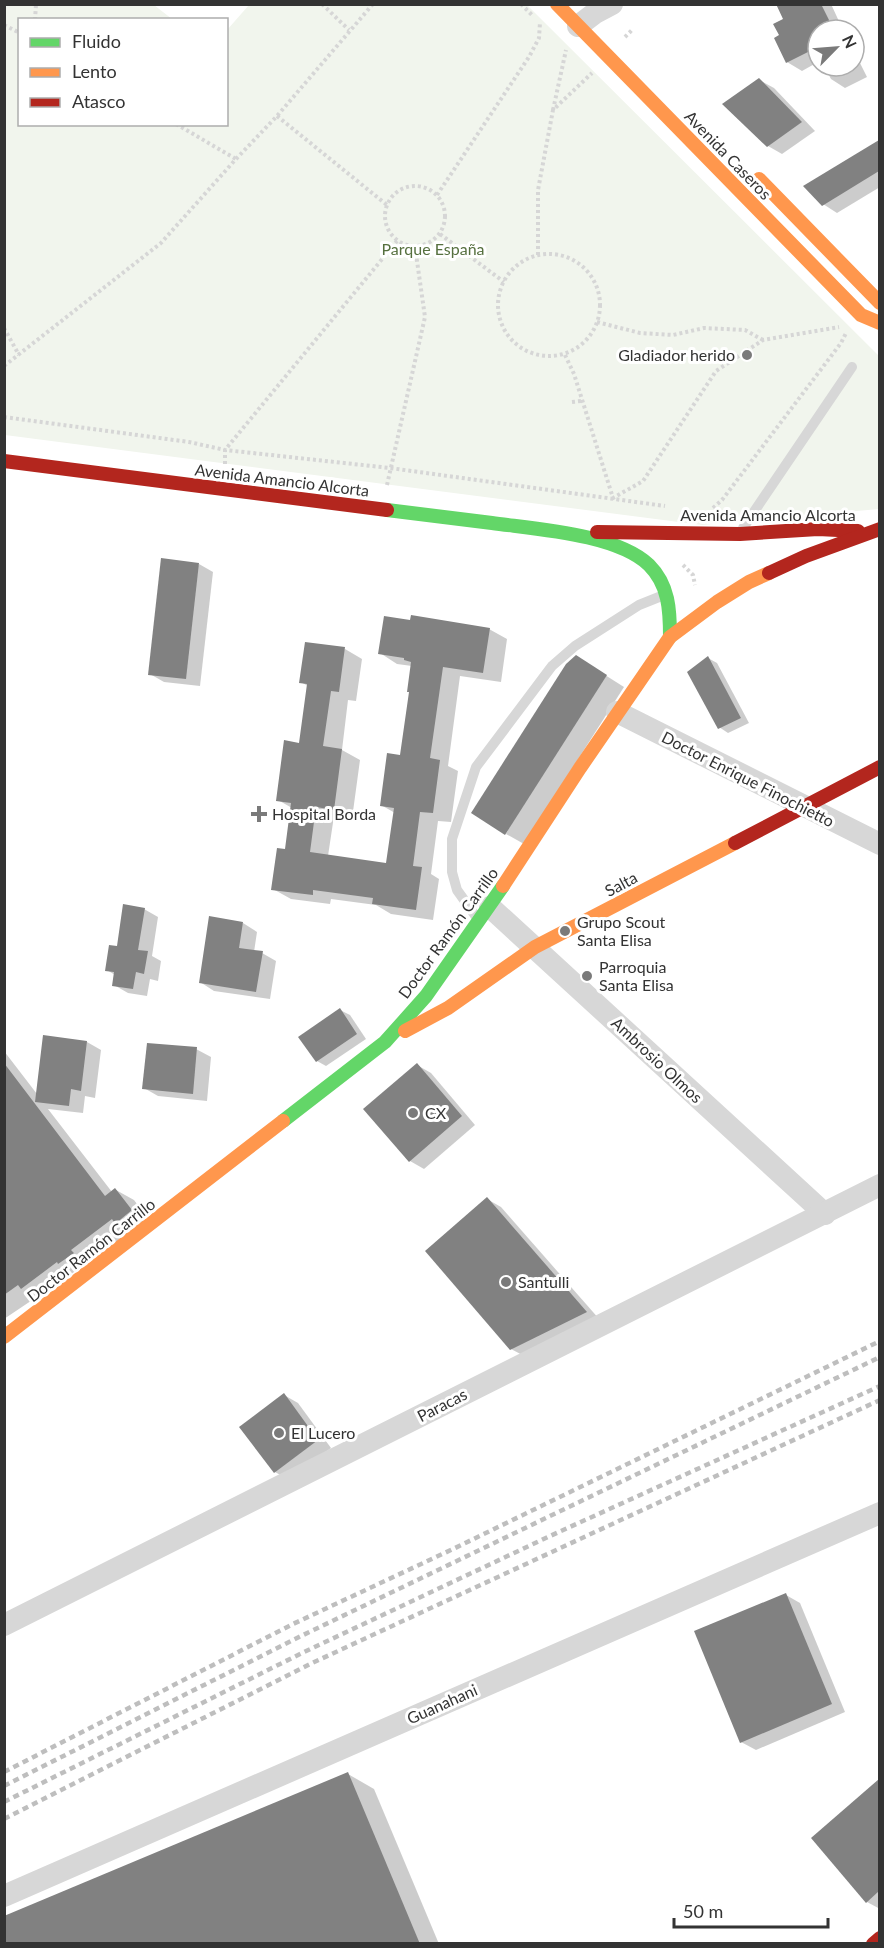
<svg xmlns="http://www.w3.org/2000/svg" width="884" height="1948" font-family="Lato,sans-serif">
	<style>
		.green { fill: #f1f5ed }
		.shadow { fill: #0003 }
		.building { fill: #818181 }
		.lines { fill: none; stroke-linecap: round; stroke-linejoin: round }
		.path { stroke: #d6d6d6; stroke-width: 4; stroke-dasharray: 3 3; stroke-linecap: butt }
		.lane { stroke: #d7d7d7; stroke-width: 10 }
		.street { stroke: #d7d7d7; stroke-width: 22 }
		.fast { stroke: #63d668; stroke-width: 14 }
		.slow { stroke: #ff974d; stroke-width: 14 }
		.jam { stroke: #b3261e; stroke-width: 14 }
		.rail { stroke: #bebebe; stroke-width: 4.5; stroke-dasharray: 6 4.5; stroke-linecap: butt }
		.poi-dot { fill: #7a7a7a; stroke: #fff; stroke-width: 2 }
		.labels { text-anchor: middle; stroke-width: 6; stroke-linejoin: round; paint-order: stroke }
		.street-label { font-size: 16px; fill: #333; stroke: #fff }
		.park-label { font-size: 16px; fill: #56703f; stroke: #fff }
		.poi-label { font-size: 16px; fill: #333; stroke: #fff; text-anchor: start }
	</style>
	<rect width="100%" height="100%" fill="#fff"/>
	<!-- green -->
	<path class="green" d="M5 5H154L172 19 20 20V124H226L227 30 249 5H527L879 356V509L702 525 5 435Z"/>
	<!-- shadow -->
	<g class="shadow">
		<path d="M784 4H831L843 30H818V62L802 71 787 62 781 36 785 20Z"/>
		<path d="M854 51 867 77 845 88 831 79 824 66H854Z"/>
		<path d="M759 80 774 88 815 131 782 154 768 146Z"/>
		<path d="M880 141V187L837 213 823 204 806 186Z"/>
		<path d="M199 564 213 572 200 686 164 682 150 674Z"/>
		<path d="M489 629 507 639 501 682 460 676 448 766 458 771 451 822 438 821 431 874 439 879 433 920 391 914 376 905 331 899 330 904 291 899 273 889 286 851 292 808 278 800 300 744 308 686 301 682 345 649 362 659 356 701 348 700 342 750 360 760 352 819 334 816 328 856 388 865 395 813 381 805 401 756 410 692 412 666 397 664 380 653Z"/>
		<path d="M708 658 717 663 749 723 728 733 719 727Z"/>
		<path d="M594 668 624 687 524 844 506 834Z"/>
		<path d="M144 909 158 917 152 956 161 961 158 981 150 979 147 996 128 993 114 985 115 975 107 970 118 948Z"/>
		<path d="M243 923 257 932 254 952 262 953 276 961 270 999 214 991 200 982Z"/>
		<path d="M340 1010 350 1015 366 1039 326 1066 317 1061Z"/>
		<path d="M44 1037 87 1042 101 1050 95 1098 85 1096 83 1113 48 1109 112 1192 116 1190 134 1200 150 1221 4 1319V1051L37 1094Z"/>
		<path d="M196 1049 211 1057 207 1101 158 1096 144 1088Z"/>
		<path d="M417 1065 431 1073 475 1125 424 1169 410 1161Z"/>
		<path d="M487 1199 501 1207 600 1320 526 1357 511 1349Z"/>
		<path d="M284 1395 298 1403 331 1448 289 1480 275 1472Z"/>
		<path d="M786 1595 800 1603 845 1712 756 1750 741 1742Z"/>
		<path d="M348 1774 374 1789 439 1944H4Z"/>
		<path d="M880 1781V1909L867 1902 813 1838Z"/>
	</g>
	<!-- building -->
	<g class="building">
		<path d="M776 4H821L834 30H818V47L786 63 774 38 779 35 773 24 783 19Z"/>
		<path d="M759 78 802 122 767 147 722 104Z"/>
		<path d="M879 140V171L822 206 803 186Z"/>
		<path d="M161 558 199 563 186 679 148 675Z"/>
		<path d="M411 615 490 628 483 673 443 667 430 758 440 760 433 813 420 812 413 866 422 867 416 910 372 904 373 898 313 890V895L271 890 277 848 285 849 291 803 276 801 284 740 299 743 307 684 299 683 305 642 345 647 339 692 331 691 323 746 342 749 334 810 316 807 310 852 386 863 394 808 380 806 387 753 400 755 409 692H407L411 662 404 660V658L378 654 384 616 410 620Z"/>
		<path d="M576 655 607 675 505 835 471 813 566 664Z"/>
		<path d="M708 656 741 718 718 729 687 672Z"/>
		<path d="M123 904 145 908 138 950 148 951 144 974 136 972 133 989 112 986 114 972 105 971 109 945 117 946Z"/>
		<path d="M209 916 243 922 239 948 263 951 256 992 199 983Z"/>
		<path d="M340 1008 357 1034 316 1062 298 1037Z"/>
		<path d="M43 1035 87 1041 81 1091 71 1089 69 1106 35 1102Z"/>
		<path d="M147 1043 197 1047 193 1094 142 1089Z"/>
		<path d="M4 1063 105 1196 115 1188 132 1210 115 1224 112 1219 71 1250 74 1253 58 1264 57 1262 21 1289 18 1285 4 1295Z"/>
		<path d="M417 1063 462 1116 409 1162 363 1109Z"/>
		<path d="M487 1197 587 1312 510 1350 425 1251Z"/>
		<path d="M284 1393 318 1440 274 1473 239 1427Z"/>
		<path d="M786 1593 832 1704 740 1743 694 1631Z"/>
		<path d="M348 1772 420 1944H4V1916Z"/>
		<path d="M879 1779V1891L866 1903 811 1838Z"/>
	</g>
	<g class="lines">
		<!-- path -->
		<g class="path">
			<path d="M322 4 349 30"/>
			<path d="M521 4 533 16"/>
			<path d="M35 20 36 4"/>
			<path d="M4 25 20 33"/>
			<path d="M625 37 632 30"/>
			<path d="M553 110 566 50"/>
			<path d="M277 116 387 205"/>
			<path d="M176 124 236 159"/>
			<circle cx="415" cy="216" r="30"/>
			<path d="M437 195 529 57 539 38 540 22"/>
			<path d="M440 234 504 282"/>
			<circle cx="549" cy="305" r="51"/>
			<path d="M538 255V190L553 110 592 73"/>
			<path d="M597 322 640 333 673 335 704 328 745 330 763 340"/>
			<path d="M4 328 19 355"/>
			<path d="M565 355 574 374 613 498 643 481 716 371 763 340 839 327"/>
			<path d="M4 366 161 243 236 159 277 116 373 4"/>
			<path d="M572 402 581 401"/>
			<path d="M4 417 189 442 225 450 390 468 665 506"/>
			<path d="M225 464V450L397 241"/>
			<path d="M387 485 425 317 415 247"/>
			<path d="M713 508 722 500 841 343 846 333"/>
			<path d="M683 565 693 575 695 585"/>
		</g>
		<!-- lane -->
		<g class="lane">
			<path d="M743 528 852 367"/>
			<path d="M477 918 457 890 452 872V839L476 767 552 666 575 646 639 605 664 595"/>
		</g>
		<!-- street -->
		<g class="street">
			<path d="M578 26 595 13 612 4"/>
			<path d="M617 712 880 844"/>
			<path d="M490 907 825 1214"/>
			<path d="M4 1625 880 1185"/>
			<path d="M4 1896 880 1513"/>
		</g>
		<!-- fast -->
		<g class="fast">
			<path d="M387 510C422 514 457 519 492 523 535 529 617 534 649 565 669 585 670 610 670 637"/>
			<path d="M283 1121 385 1042 426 996 503 886"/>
		</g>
		<!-- slow -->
		<g class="slow">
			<path d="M557 4 861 315 880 323"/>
			<path d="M759 179 880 303"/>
			<path d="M503 886 580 768 670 637 717 602 749 582 769 573"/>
			<path d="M405 1031 448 1008 535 947 735 843"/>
			<path d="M4 1337 283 1121"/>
		</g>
		<!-- jam -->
		<g class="jam">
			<path d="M4 461 387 510"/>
			<path d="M597 532 740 534 818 529 858 531"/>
			<path d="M769 573 806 556 880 529"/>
			<path d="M735 843 880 767"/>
			<path d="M873 1944 880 1938"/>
		</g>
		<!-- rail -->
		<g class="rail">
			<path d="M4 1772 293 1624 453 1549 880 1341"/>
			<path d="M4 1786 299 1637 880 1357"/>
			<path d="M4 1802 302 1653 550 1536 880 1386"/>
			<path d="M4 1819 310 1664 880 1400"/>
		</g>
	</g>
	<!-- markers -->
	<g class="poi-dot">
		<circle cx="747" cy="355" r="6"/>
		<path d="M256 805h6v6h6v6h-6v6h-6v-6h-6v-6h6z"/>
		<circle cx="565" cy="931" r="6"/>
		<circle cx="587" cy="976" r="6"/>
		<circle cx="413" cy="1113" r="6"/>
		<circle cx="506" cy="1282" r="6"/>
		<circle cx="279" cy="1433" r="6"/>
	</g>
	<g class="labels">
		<!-- street labels -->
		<g class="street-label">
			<text transform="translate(728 155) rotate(46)" y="6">Avenida Caseros</text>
			<text transform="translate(282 480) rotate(7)" y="6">Avenida Amancio Alcorta</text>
			<text x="768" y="521">Avenida Amancio Alcorta</text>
			<text transform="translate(748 779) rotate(27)" y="6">Doctor Enrique Finochietto</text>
			<text transform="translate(621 884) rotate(-28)" y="6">Salta</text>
			<text transform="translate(448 933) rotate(-54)" y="6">Doctor Ramón Carrillo</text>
			<text transform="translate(657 1060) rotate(43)" y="6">Ambrosio Olmos</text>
			<text transform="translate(91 1250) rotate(-38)" y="6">Doctor Ramón Carrillo</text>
			<text transform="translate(442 1405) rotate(-27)" y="6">Paracas</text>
			<text transform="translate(442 1704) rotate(-24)" y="6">Guanahani</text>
		</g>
		<!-- park labels -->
		<g class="park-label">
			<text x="433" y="255">Parque España</text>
		</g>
		<!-- poi labels -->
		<g class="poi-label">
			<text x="735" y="361" text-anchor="end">Gladiador herido</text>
			<text x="272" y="820">Hospital Borda</text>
			<text x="577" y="928">Grupo Scout<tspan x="577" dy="18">Santa Elisa</tspan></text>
			<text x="599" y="973">Parroquia<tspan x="599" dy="18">Santa Elisa</tspan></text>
			<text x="425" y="1119">CX</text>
			<text x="518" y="1288">Santulli</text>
			<text x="291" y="1439">El Lucero</text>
		</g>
	</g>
	<!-- border -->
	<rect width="884" height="1948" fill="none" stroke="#333333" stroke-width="12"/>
	<!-- legend -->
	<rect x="18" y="18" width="210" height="108" fill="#ffffff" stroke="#adadad" stroke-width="1.5"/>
	<rect x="30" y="38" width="30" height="9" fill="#63d668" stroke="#adadad" stroke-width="1.5"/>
	<text x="72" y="48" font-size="18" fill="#333333">Fluido</text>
	<rect x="30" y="68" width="30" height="9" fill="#ff974d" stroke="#adadad" stroke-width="1.5"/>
	<text x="72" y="78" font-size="18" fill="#333333">Lento</text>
	<rect x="30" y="98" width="30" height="9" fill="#b3261e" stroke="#adadad" stroke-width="1.5"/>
	<text x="72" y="108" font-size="18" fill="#333333">Atasco</text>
	<!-- north arrow -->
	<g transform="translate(836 48) rotate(65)"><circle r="28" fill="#ffffff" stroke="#adadad" stroke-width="1.5"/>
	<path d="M0-4.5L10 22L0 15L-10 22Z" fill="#7a7a7a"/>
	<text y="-9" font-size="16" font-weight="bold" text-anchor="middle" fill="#333333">N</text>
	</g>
	<!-- scale -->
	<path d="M674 1918v9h154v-9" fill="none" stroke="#333333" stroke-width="3"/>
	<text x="683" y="1918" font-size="18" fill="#333333" stroke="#ffffff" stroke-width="4.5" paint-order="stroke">50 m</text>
</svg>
